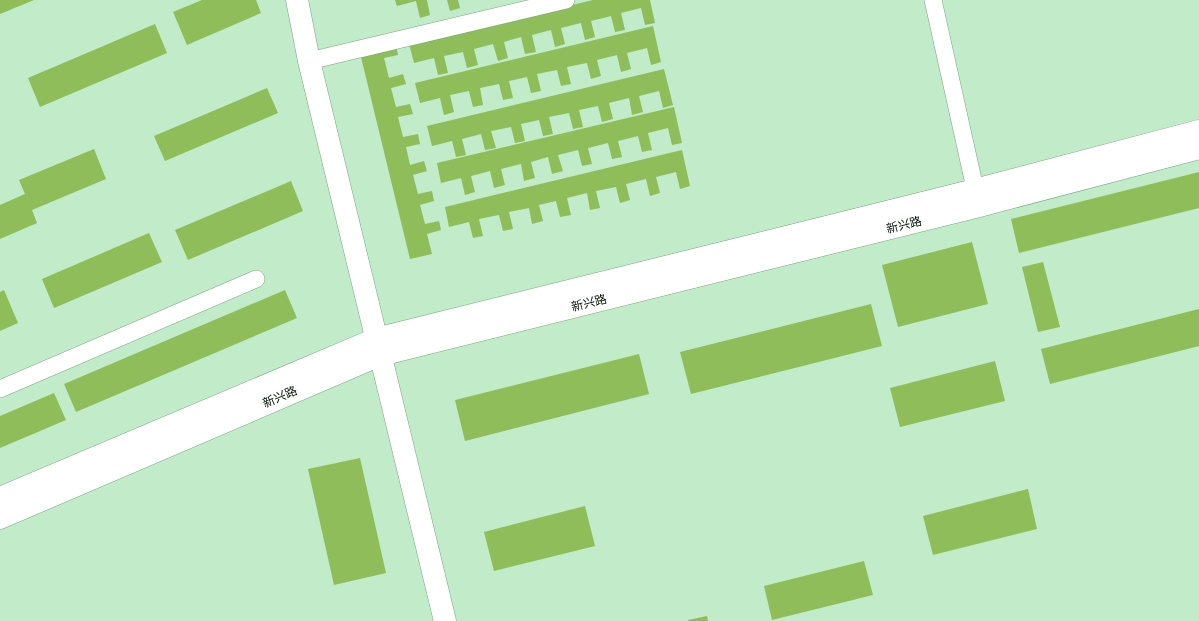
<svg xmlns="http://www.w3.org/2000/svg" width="1199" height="621" font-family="Georgia,'Noto Sans SC',serif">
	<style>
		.building { fill: #8ebd59 }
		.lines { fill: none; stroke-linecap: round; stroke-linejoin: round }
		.minor-casing { stroke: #7ca484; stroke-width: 18 }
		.secondary-casing { stroke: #7ca484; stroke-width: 23 }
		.minor { stroke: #fff; stroke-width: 17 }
		.secondary { stroke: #fff; stroke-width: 22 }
		.labels { text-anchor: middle; stroke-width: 3.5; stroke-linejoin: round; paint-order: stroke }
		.street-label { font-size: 12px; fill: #07160a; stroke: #fff }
	</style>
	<rect width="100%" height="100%" fill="#c1ebc9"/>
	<!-- building -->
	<g class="building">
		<path d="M0 0H34L0 14Z"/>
		<path d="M202 0H256L261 13 187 45 173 12Z"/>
		<path d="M395 0H427L430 15 420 18 416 1 397 6Z"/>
		<path d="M447 0H458L460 8 450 11Z"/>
		<path d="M593 0H650L655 23 645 25 641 8 621 13 625 30 615 32 611 16 591 21 595 37 585 40 581 23 561 28 565 44 555 47 551 30 532 35 536 52 525 54 521 37 504 42 508 58 498 61 493 44 474 49 478 65 467 68 463 52 444 56 448 73 438 75 434 58 414 63 409 44Z"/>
		<path d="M155 24 167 53 40 107 28 78Z"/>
		<path d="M653 26 661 62 651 65 647 48 627 53 631 69 621 72 617 55 597 60 601 76 591 79 587 63 567 67 571 84 561 86 557 70 537 74 541 91 531 93 527 77 509 81 513 98 503 100 499 84 480 88 483 105 473 107 469 91 450 95 454 112 444 115 440 98 420 103 415 83Z"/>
		<path d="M396 44 398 55 384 58 389 78 403 74 406 84 391 88 396 107 410 104 413 114 398 117 403 137 418 134 420 144 406 147 410 165 424 161 427 171 413 175 418 194 432 191 434 201 420 205 425 224 439 221 441 230 427 234 432 254 410 259 360 53Z"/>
		<path d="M664 69 673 105 663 108 659 91 639 96 643 112 632 115 629 98 609 103 613 119 602 122 598 106 579 110 583 127 573 129 569 113 549 117 553 134 543 136 539 120 521 124 525 141 515 143 511 127 491 131 496 148 485 150 481 134 462 139 466 155 456 157 452 141 432 146 427 126Z"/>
		<path d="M267 88 278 113 165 161 154 136Z"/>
		<path d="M674 107 682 143 672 145 668 128 648 133 652 150 642 152 638 136 618 141 622 157 612 159 608 143 588 148 592 164 582 166 578 150 558 155 563 171 552 174 548 157 531 162 535 178 524 181 521 164 501 169 505 185 494 188 490 171 471 176 475 192 465 195 461 178 441 183 437 163Z"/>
		<path d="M94 149 106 179 32 210 37 223 0 239V205L25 194 19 180Z"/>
		<path d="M682 150 690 186 680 189 676 172 656 177 660 193 650 196 646 179 626 184 630 200 620 203 616 187 596 191 600 208 590 210 587 193 567 198 571 215 560 217 556 201 539 205 543 221 532 224 529 208 509 212 513 229 503 231 499 215 479 219 483 236 473 238 469 222 449 227 445 207Z"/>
		<path d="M1199 172V208L1019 253 1011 219Z"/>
		<path d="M291 181 303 211 188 260 175 230Z"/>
		<path d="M149 233 162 262 54 308 42 279Z"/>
		<path d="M972 242 988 304 898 327 882 265Z"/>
		<path d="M1043 262 1060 327 1038 332 1022 267Z"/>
		<path d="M4 290 18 323 0 331V292Z"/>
		<path d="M285 290 297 318 76 412 64 384Z"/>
		<path d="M871 304 882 346 691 394 680 352Z"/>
		<path d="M1199 309V346L1050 384 1041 349Z"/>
		<path d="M639 354 649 394 465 441 455 400Z"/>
		<path d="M995 361 1005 401 900 427 890 388Z"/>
		<path d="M54 393 66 420 0 448V416Z"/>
		<path d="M360 458 386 573 334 585 308 469Z"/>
		<path d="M1028 489 1037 529 933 555 923 516Z"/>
		<path d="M585 506 595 546 494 571 484 532Z"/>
		<path d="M864 561 873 595 772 620 764 586Z"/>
		<path d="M707 616 708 621H688V620Z"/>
	</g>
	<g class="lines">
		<defs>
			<g id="minor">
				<path d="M933 0 978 202"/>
				<path d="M309 61 566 0"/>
				<path d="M0 389 256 279"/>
			</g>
			<g id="secondary">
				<path d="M297 0 309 61 445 621"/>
				<path d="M0 498 376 339 975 190 1199 131"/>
				<path d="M0 518 380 355 979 206 1199 148"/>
			</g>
		</defs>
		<!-- minor casing -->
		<use href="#minor" class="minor-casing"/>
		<!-- secondary casing -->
		<use href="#secondary" class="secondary-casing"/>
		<!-- minor -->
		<use href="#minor" class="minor"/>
		<!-- secondary -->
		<use href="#secondary" class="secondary"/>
	</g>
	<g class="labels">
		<!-- street labels -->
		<g class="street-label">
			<text transform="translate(904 225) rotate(-14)" y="4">新兴路</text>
			<text transform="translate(589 303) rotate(-14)" y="4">新兴路</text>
			<text transform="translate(280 397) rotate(-23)" y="4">新兴路</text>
		</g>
	</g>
</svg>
